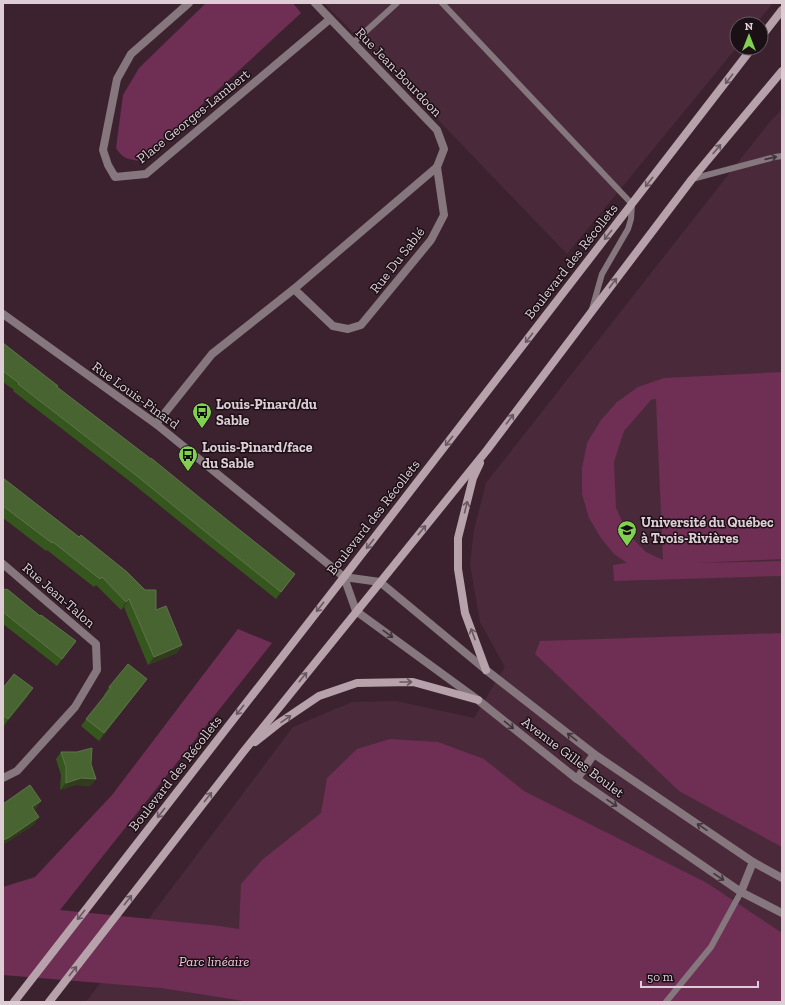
<svg xmlns="http://www.w3.org/2000/svg" width="785" height="1005" font-family="'Zilla Slab',serif">
	<style>
		.built { fill: #4a2a3a }
		.green { fill: #6f2e53; fill-rule: evenodd }
		.lines { fill: none; stroke-linecap: round; stroke-linejoin: round }
		.service { stroke: #85777d; stroke-width: 6 }
		.minor { stroke: #85777d; stroke-width: 8 }
		.secondary { stroke: #b7a1ab; stroke-width: 8 }
		.wall { fill: #35571d }
		.shaded-wall { fill: #303c1c }
		.building { fill: #476431; stroke: #5f744a }
		.oneway { stroke: #695860 }
		.oneway2 { stroke: #40343a }
		.labels { text-anchor: middle; stroke-width: 3; stroke-linejoin: round; paint-order: stroke }
		.street-label { font-size: 14px; fill: #decdd5; stroke: #1b1016 }
		.poi-label { font-size: 14px; font-weight: bold; fill: #decdd5; stroke: #1b1016; text-anchor: start }
		.park-label { font-size: 14px; font-style: italic; fill: #f4c4db; stroke: #1b1016 }
	</style>
	<rect width="100%" height="100%" fill="#3c222f"/>
	<!-- built -->
	<g class="built">
		<path d="M324 3H773L756 24H737V47L567 254 370 49Z"/>
		<path d="M782 109V1002H86L293 727 352 702 396 701 474 718 505 667 480 622 470 564 474 530 486 483 769 123Z"/>
	</g>
	<!-- green -->
	<g class="green">
		<path d="M206 3H293L301 13 141 161C129 160 123 159 116 148L123 95 139 68Z"/>
		<path d="M782 372V559L696 563 782 561V576L614 581 613 565 627 563 614 554 601 538 589 518 582 494V468L587 443 601 420 617 402 638 387 664 378ZM655 399H656L663 560 646 552 628 534 616 508 614 462 624 431 651 400Z"/>
		<path d="M238 629 272 643 60 910 220 926 239 929 241 884 262 860 321 813 327 778 357 749 390 739 438 742 484 759 524 791 707 883 782 933V1002H250L161 988 3 975V887L35 877 112 795Z"/>
		<path d="M782 633V847L679 791 535 654 540 641Z"/>
	</g>
	<g class="lines">
		<!-- service -->
		<g class="service">
			<path d="M442 3 632 204 631 219 628 229 602 274 592 309"/>
			<path d="M353 43 397 3"/>
			<path d="M692 179 775 157 782 156"/>
			<path d="M666 1002 711 947 741 892"/>
		</g>
		<!-- minor -->
		<g class="minor">
			<path d="M189 3 131 54 117 79 103 150 108 165 115 177 146 174 330 19"/>
			<path d="M294 289 333 326 348 329 361 325 431 240 444 215 437 167"/>
			<path d="M3 314 156 424 344 577 380 582 486 670 594 754 753 862 782 878"/>
			<path d="M156 424 212 354 294 289 437 167 444 149 437 130 315 3"/>
			<path d="M3 564 96 644 97 670 75 707 17 771 3 778"/>
			<path d="M344 577 356 611 478 700 577 779 741 892 782 913"/>
			<path d="M577 779 594 754"/>
			<path d="M741 892 753 862"/>
		</g>
		<!-- secondary -->
		<g class="secondary">
			<path d="M761 37 782 10"/>
			<path d="M480 463 473 478 458 538V569L465 613 486 670"/>
			<path d="M255 742 279 723 319 696 357 683 413 682 478 700"/>
			<path d="M14 1002 344 577 752 48"/>
			<path d="M49 1002 244 751 487 450 692 179 782 71"/>
		</g>
	</g>
	<!-- wall -->
	<g class="wall">
		<path d="M3 343 57 387 295 574 276 599 207 544 132 483 13 391 14 390 3 382Z"/>
		<path d="M3 478 156 610 182 645 177 653 148 665 124 607 121 610 96 585 94 587 47 550 46 551 3 518Z"/>
		<path d="M3 588 40 616 76 641 57 666 3 624Z"/>
		<path d="M142 686 99 741 81 726 105 695H104L109 687Z"/>
		<path d="M3 688 28 696 3 727Z"/>
		<path d="M61 752 91 764V786L76 785 60 790 61 775 56 759Z"/>
	</g>
	<!-- shaded-wall -->
	<g class="shaded-wall">
		<path d="M129 599 124 607 121 610 126 602Z"/>
		<path d="M182 645 177 653 148 665 154 657Z"/>
		<path d="M147 679 142 686 99 741 104 733Z"/>
		<path d="M33 688 28 696 3 727 8 719Z"/>
		<path d="M81 778 96 779 91 786 76 785 60 790 66 783Z"/>
		<path d="M41 801 36 809 27 814 32 807Z"/>
		<path d="M39 817 34 825 3 845V840Z"/>
	</g>
	<!-- building -->
	<g class="building">
		<path d="M3 343 58 386 57 387 151 459V458L226 519 295 574 281 592 212 537 137 476 18 384 19 383 3 371Z"/>
		<path d="M3 478 79 537 81 535 127 572 145 590H156V610L166 606 182 645 154 657 129 599 126 602 102 577 100 579 53 542 52 543 3 506Z"/>
		<path d="M3 588 6 590 7 589 40 616 41 615 76 641 62 659 3 612Z"/>
		<path d="M128 664 147 679 104 733 86 719 111 688 109 687Z"/>
		<path d="M14 674 33 688 8 719 3 715V688Z"/>
		<path d="M92 748 91 764 96 779 81 778 66 783V767L61 752H77Z"/>
		<path d="M30 785 41 801 32 807 39 817 8 838 3 840V804Z"/>
	</g>
	<!-- one-way arrows -->
	<defs><path id="oneway-shaft" d="M-6 0H5M1.5-3L5.5 0L1.5 3" fill="none" stroke-width="1.6" stroke-linecap="round" stroke-linejoin="round"/></defs>
	<g class="oneway">
		<use href="#oneway-shaft" transform="translate(729 79) rotate(128)"/>
		<use href="#oneway-shaft" transform="translate(717 149) rotate(-50)"/>
		<use href="#oneway-shaft" transform="translate(649 182) rotate(128)"/>
		<use href="#oneway-shaft" transform="translate(608 235) rotate(128)"/>
		<use href="#oneway-shaft" transform="translate(613 283) rotate(-53)"/>
		<use href="#oneway-shaft" transform="translate(529 338) rotate(128)"/>
		<use href="#oneway-shaft" transform="translate(510 419) rotate(-53)"/>
		<use href="#oneway-shaft" transform="translate(449 441) rotate(128)"/>
		<use href="#oneway-shaft" transform="translate(466 507) rotate(-76)"/>
		<use href="#oneway-shaft" transform="translate(422 530) rotate(-51)"/>
		<use href="#oneway-shaft" transform="translate(370 544) rotate(128)"/>
		<use href="#oneway-shaft" transform="translate(320 607) rotate(128)"/>
		<use href="#oneway-shaft" transform="translate(473 634) rotate(-110)"/>
		<use href="#oneway-shaft" transform="translate(303 677) rotate(-51)"/>
		<use href="#oneway-shaft" transform="translate(406 682)"/>
		<use href="#oneway-shaft" transform="translate(240 710) rotate(128)"/>
		<use href="#oneway-shaft" transform="translate(286 719) rotate(-35)"/>
		<use href="#oneway-shaft" transform="translate(208 797) rotate(-52)"/>
		<use href="#oneway-shaft" transform="translate(161 813) rotate(128)"/>
		<use href="#oneway-shaft" transform="translate(128 900) rotate(-52)"/>
		<use href="#oneway-shaft" transform="translate(81 915) rotate(128)"/>
		<use href="#oneway-shaft" transform="translate(73 971) rotate(-52)"/>
	</g>
	<g class="oneway2">
		<use href="#oneway-shaft" transform="translate(771 158) rotate(-13)"/>
		<use href="#oneway-shaft" transform="translate(388 634) rotate(36)"/>
		<use href="#oneway-shaft" transform="translate(509 725) rotate(39)"/>
		<use href="#oneway-shaft" transform="translate(572 737) rotate(-142)"/>
		<use href="#oneway-shaft" transform="translate(612 803) rotate(34)"/>
		<use href="#oneway-shaft" transform="translate(702 827) rotate(-146)"/>
		<use href="#oneway-shaft" transform="translate(719 877) rotate(34)"/>
	</g>
	<!-- icons -->
	<defs>
		<symbol id="bus-pin" viewBox="-11 -11 22 30"><path d="M0 17L-7.5 6A9.5 9.5 0 1 1 7.5 6Z" fill="#81d050" stroke="#1b1016"/><path d="M-5-6H5V4H4V6H2V4H-2V6H-4V4H-5ZM-3.5-4V0h7V-4ZM-3.5 1.2v1.5H-2V1.2ZM2 1.2v1.5H3.5V1.2Z" fill="#111"/></symbol>
		<symbol id="university-pin" viewBox="-11 -11 22 30"><path d="M0 17L-7.5 6A9.5 9.5 0 1 1 7.5 6Z" fill="#81d050" stroke="#1b1016"/><path d="M0-5L7-2L0 1L-7-2ZM-4 1L0 2.5L4 1V4Q0 6-4 4Z" fill="#111"/></symbol>
	</defs>
	<g fill-rule="evenodd">
		<use href="#bus-pin" x="191" y="401" width="22" height="30"/>
		<use href="#bus-pin" x="177" y="444" width="22" height="30"/>
		<use href="#university-pin" x="616" y="519" width="22" height="30"/>
	</g>
	<g class="labels">
		<!-- street labels -->
		<g class="street-label">
			<text transform="translate(399 72) rotate(46)" y="5">Rue Jean-Bourdoon</text>
			<text transform="translate(193 116) rotate(-39)" y="5">Place Georges-Lambert</text>
			<text transform="translate(397 260) rotate(-52)" y="5">Rue Du Sablé</text>
			<text transform="translate(571 261) rotate(-52)" y="5">Boulevard des Récollets</text>
			<text transform="translate(136 395) rotate(36)" y="5">Rue Louis-Pinard</text>
			<text transform="translate(373 517) rotate(-52)" y="5">Boulevard des Récollets</text>
			<text transform="translate(59 595) rotate(41)" y="5">Rue Jean-Talon</text>
			<text transform="translate(573 757) rotate(37)" y="5">Avenue Gilles Boulet</text>
			<text transform="translate(175 773) rotate(-52)" y="5">Boulevard des Récollets</text>
		</g>
		<!-- poi labels -->
		<g class="poi-label">
			<text x="216" y="409">Louis-Pinard/du<tspan x="216" dy="16">Sable</tspan></text>
			<text x="202" y="452">Louis-Pinard/face<tspan x="202" dy="16">du Sable</tspan></text>
			<text x="641" y="527">Université du Québec<tspan x="641" dy="16">à Trois-Rivières</tspan></text>
		</g>
		<!-- park labels -->
		<g class="park-label">
			<text x="214" y="966">Parc linéaire</text>
		</g>
	</g>
	<!-- border -->
	<rect width="785" height="1005" fill="none" stroke="#decdd5" stroke-width="8"/>
	<!-- north arrow -->
	<g transform="translate(749 36)"><circle r="19" fill="#1b1016" stroke="#695c62"/>
	<path d="M0-3L7 15L0 10L-7 15Z" fill="#81d050"/>
	<text y="-6" font-size="11" font-weight="bold" text-anchor="middle" fill="#decdd5">N</text>
	</g>
	<!-- scale -->
	<path d="M641 981v6h117v-6" fill="none" stroke="#decdd5" stroke-width="2"/>
	<text x="647" y="981" font-size="12" fill="#decdd5" stroke="#1b1016" stroke-width="3" paint-order="stroke">50 m</text>
</svg>
